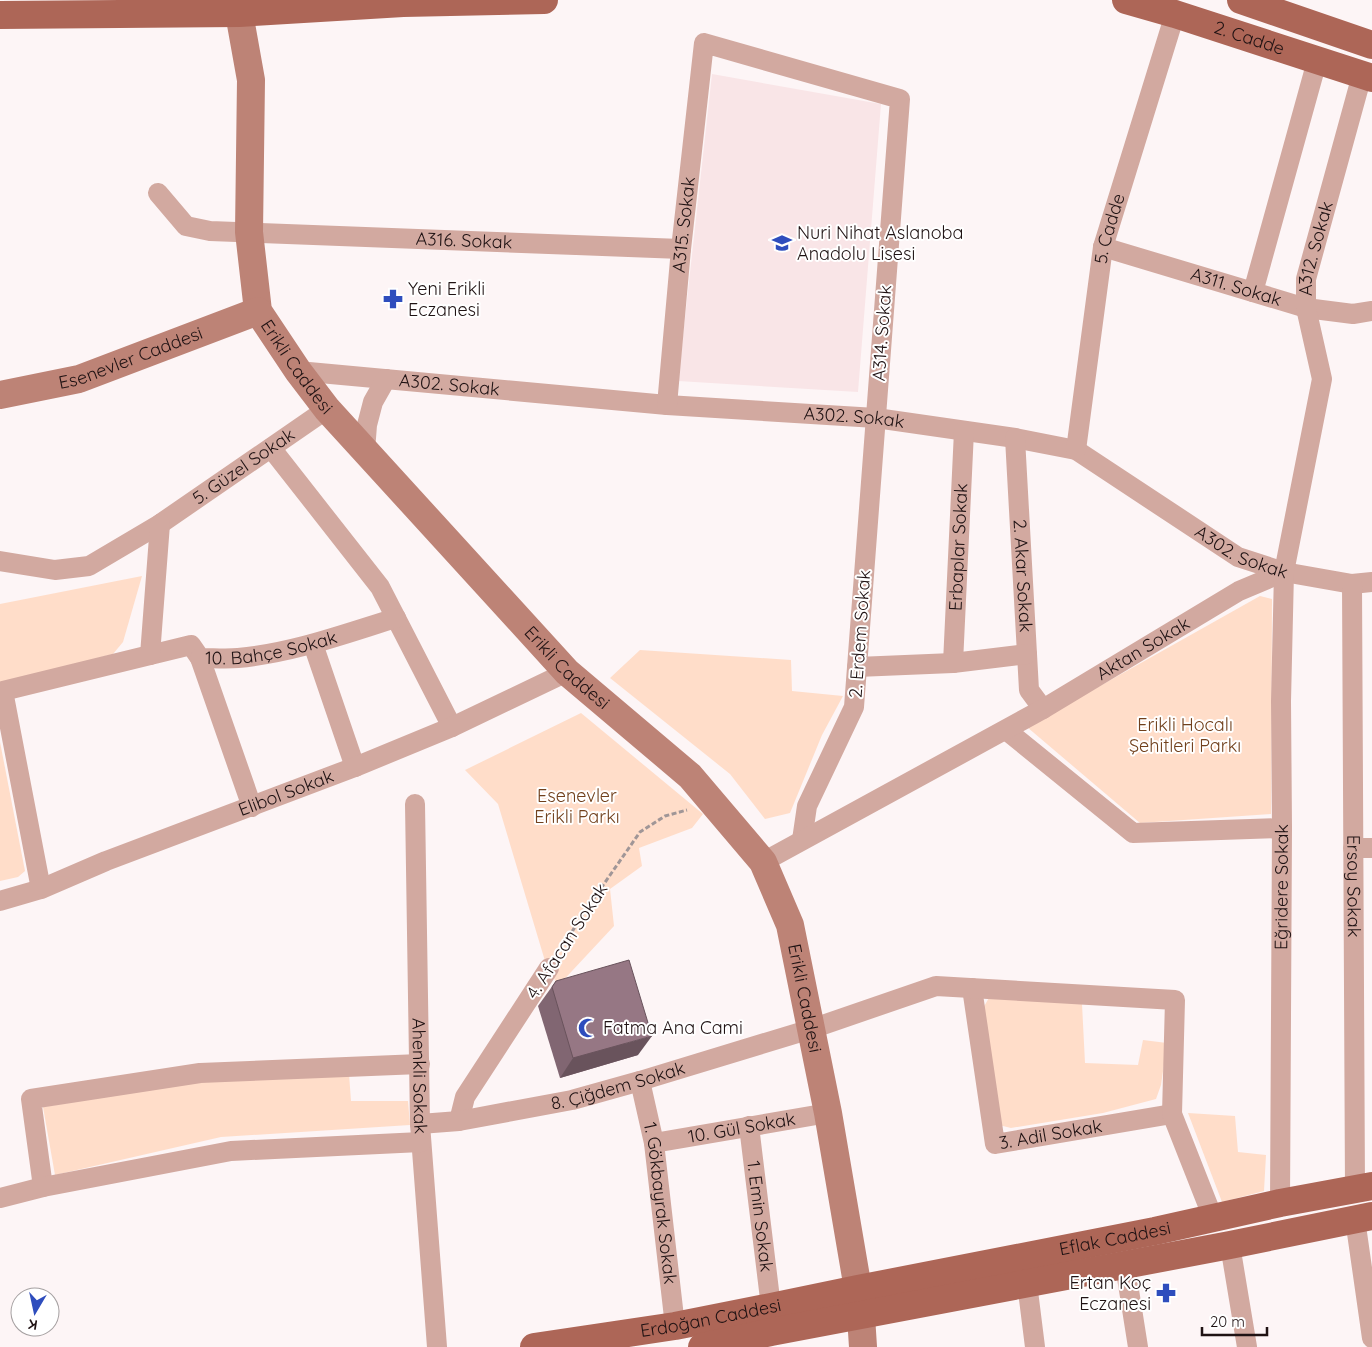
<svg xmlns="http://www.w3.org/2000/svg" width="1372" height="1347" font-family="Quicksand,sans-serif">
	<style>
		.built { fill: #f9e5e7 }
		.green { fill: #ffddc9 }
		.lines { fill: none; stroke-linecap: round; stroke-linejoin: round }
		.path { stroke: #a09697; stroke-width: 3; stroke-dasharray: 5 2.5; stroke-linecap: butt }
		.street { stroke: #d2a9a0; stroke-width: 20 }
		.secondary { stroke: #bd8376; stroke-width: 28 }
		.primary { stroke: #ad6657; stroke-width: 28 }
		.wall { fill: #816672 }
		.shaded-wall { fill: #69535c }
		.building { fill: #967784; stroke: #69535c }
		.labels { text-anchor: middle; stroke-width: 4; stroke-linejoin: round; paint-order: stroke }
		.street-label { font-size: 18px; fill: #1f1213; stroke: #fff }
		.poi-label { font-size: 18px; fill: #1f1213; stroke: #fff; text-anchor: start }
		.park-label { font-size: 18px; fill: #71401c; stroke: #fff }
	</style>
	<rect width="100%" height="100%" fill="#fdf5f6"/>
	<!-- built -->
	<path class="built" d="M712 74 881 104 858 392 678 381Z"/>
	<!-- green -->
	<g class="green">
		<path d="M142 576 123 642 113 654 0 684V604Z"/>
		<path d="M1260 596 1272 599 1271 814 1140 823 1027 727Z"/>
		<path d="M640 650 791 660 792 691 843 696 822 735 790 813 765 819 730 774 610 678Z"/>
		<path d="M581 713 703 814 692 828 639 848 642 866 610 889 614 926 558 986 545 961 498 804 465 770Z"/>
		<path d="M0 742 25 871 18 877 0 881Z"/>
		<path d="M990 996 1082 1004 1085 1063 1138 1065 1143 1040 1167 1043 1161 1085 1156 1099 1103 1113 1011 1128 999 1125 982 1010Z"/>
		<path d="M349 1074 351 1101H408L410 1125 221 1137 55 1175 43 1107 204 1081Z"/>
		<path d="M1188 1113 1235 1116 1238 1152 1266 1155 1264 1191 1222 1202Z"/>
	</g>
	<g class="lines">
		<!-- path -->
		<path class="path" d="M560 951 583 914 640 832 665 816 687 810"/>
		<!-- street -->
		<g class="street">
			<path id="s1" d="M158 193 186 226 210 231 681 249"/>
			<path id="s2" d="M1103 247 1306 308 1353 314 1372 311"/>
			<path d="M1253 292 1317 61"/>
			<path id="s3" d="M298 371 667 405 876 418 1015 438 1076 450 1238 557 1284 572 1352 584 1372 582"/>
			<path id="s4" d="M667 405 681 249 704 43 900 99 854 707 807 806 802 840"/>
			<path id="s5" d="M1015 438 1029 690 1043 709"/>
			<path d="M271 448 380 587 452 727"/>
			<path id="s6" d="M1076 450 1103 247 1175 14"/>
			<path d="M365 451 367 425 373 402 386 379"/>
			<path id="s7" d="M0 561 55 570 89 566 160 524 327 409"/>
			<path id="s8" d="M1352 584 1355 1190"/>
			<path d="M313 644 355 767"/>
			<path id="s9" d="M150 655 191 645 200 658C213 658 226 659 238 658 293 653 344 634 396 618"/>
			<path d="M200 658 252 807"/>
			<path id="s10" d="M953 663 964 431"/>
			<path d="M857 667 953 663 1027 654"/>
			<path d="M1006 730 1133 833 1282 828"/>
			<path id="s11" d="M415 804 420 1124 437 1347"/>
			<path d="M1353 848H1372"/>
			<path id="s12" d="M763 862 1043 709 1239 591 1284 572"/>
			<path d="M41 889 3 691 150 655 160 524"/>
			<path id="s13" d="M0 901 41 889 106 861 355 767 452 727 567 672"/>
			<path id="s14" d="M972 988 995 1144 1172 1114"/>
			<path id="s15" d="M640 1081 654 1143 675 1326"/>
			<path d="M459 1121 465 1097 549 968"/>
			<path id="s16" d="M420 1124 459 1121 572 1100 640 1081 811 1029 936 986 1175 1000 1172 1114 1213 1218"/>
			<path id="s17" d="M749 1126 771 1307"/>
			<path id="s18" d="M654 1143 828 1113"/>
			<path d="M43 1187 31 1099 200 1073 420 1064"/>
			<path d="M0 1198 43 1187 231 1151 421 1142"/>
			<path id="s19" d="M1280 1203 1282 828 1281 701 1284 572 1322 379 1306 308V279L1362 75"/>
			<path d="M1355 1219 1372 1338"/>
			<path d="M1230 1245 1247 1347"/>
			<path d="M1125 1265 1138 1347"/>
			<path d="M1027 1283 1035 1347"/>
		</g>
		<!-- secondary -->
		<g class="secondary">
			<path id="s20" d="M229 0 239 13 251 80 249 232 258 311 298 371 327 409 567 672 690 776 763 862 790 925 828 1113 858 1289 861 1316 863 1347"/>
			<path id="s21" d="M0 395 79 379 258 311"/>
		</g>
		<!-- primary -->
		<g class="primary">
			<path id="s22" d="M1126 0 1175 14 1372 78"/>
			<path d="M1241 0 1372 45"/>
			<path d="M0 15 239 13 403 3 544 0"/>
			<path id="s23" d="M534 1347 675 1326 771 1307 858 1289 1155 1231 1280 1203 1372 1186"/>
			<path d="M702 1347 771 1332 1230 1245 1372 1216"/>
		</g>
	</g>
	<!-- wall -->
	<path class="wall" d="M556 981 638 1055 560 1078 538 1006Z"/>
	<!-- shaded-wall -->
	<path class="shaded-wall" d="M652 1036 638 1055 560 1078 573 1058Z"/>
	<!-- building -->
	<path class="building" d="M629 960 652 1036 573 1058 552 987 556 981Z"/>
	<!-- icons -->
	<defs>
		<symbol id="school-bare" viewBox="-9 -9 18 18"><path d="M0-5L7-2L0 1L-7-2ZM-4 1L0 2.5L4 1V4Q0 6-4 4Z" fill="#2e4dbd" stroke="#fff" stroke-width="2.5" paint-order="stroke"/></symbol>
		<symbol id="pharmacy-bare" viewBox="-9 -9 18 18"><path d="M-2-6h4v4h4v4h-4v4h-4v-4h-4v-4h4Z" fill="#2e4dbd" stroke="#fff" stroke-width="2.5" paint-order="stroke"/></symbol>
		<symbol id="mosque-bare" viewBox="-9 -9 18 18"><path d="M3.5-4.9A6 6 0 1 0 3.5 4.9A5 5 0 1 1 3.5-4.9Z" fill="#2e4dbd" stroke="#fff" stroke-width="2.5" paint-order="stroke"/></symbol>
	</defs>
	<g fill-rule="evenodd">
		<use href="#school-bare" x="768" y="229" width="28" height="28"/>
		<use href="#pharmacy-bare" x="379" y="285" width="28" height="28"/>
		<use href="#mosque-bare" x="574" y="1014" width="28" height="28"/>
		<use href="#pharmacy-bare" x="1152" y="1279" width="28" height="28"/>
	</g>
	<g class="labels">
		<!-- street labels -->
		<g class="street-label">
			<text dy="6" stroke="none"><textPath href="#s22" startOffset="129">2. Cadde</textPath></text>
			<text dy="6" stroke="none"><textPath href="#s4" startOffset="181">A315. Sokak</textPath></text>
			<text dy="6" stroke="none"><textPath href="#s6" startOffset="224">5. Cadde</textPath></text>
			<text dy="6" stroke="none"><textPath href="#s1" startOffset="322">A316. Sokak</textPath></text>
			<text dy="6" stroke="none"><textPath href="#s19" startOffset="961">A312. Sokak</textPath></text>
			<text dy="6" stroke="none"><textPath href="#s2" startOffset="139">A311. Sokak</textPath></text>
			<text transform="translate(882 333) rotate(-86)" y="6">A314. Sokak</text>
			<text dy="6" stroke="none"><textPath href="#s21" startOffset="136">Esenevler Caddesi</textPath></text>
			<text dy="6" stroke="none"><textPath href="#s20" startOffset="384">Erikli Caddesi</textPath></text>
			<text dy="6" stroke="none"><textPath href="#s3" startOffset="152">A302. Sokak</textPath></text>
			<text dy="6" stroke="none"><textPath href="#s3" startOffset="558">A302. Sokak</textPath></text>
			<text dy="6" stroke="none"><textPath href="#s7" startOffset="274">5. Güzel Sokak</textPath></text>
			<text dy="6" stroke="none"><textPath href="#s10" startOffset="116">Erbaplar Sokak</textPath></text>
			<text dy="6" stroke="none"><textPath href="#s3" startOffset="978">A302. Sokak</textPath></text>
			<text dy="6" stroke="none"><textPath href="#s5" startOffset="138">2. Akar Sokak</textPath></text>
			<text transform="translate(860 634) rotate(-86)" y="6">2. Erdem Sokak</text>
			<text dy="6" stroke="none"><textPath href="#s9" startOffset="130">10. Bahçe Sokak</textPath></text>
			<text dy="6" stroke="none"><textPath href="#s12" startOffset="436">Aktan Sokak</textPath></text>
			<text dy="6" stroke="none"><textPath href="#s20" startOffset="789">Erikli Caddesi</textPath></text>
			<text dy="6" stroke="none"><textPath href="#s13" startOffset="306">Elibol Sokak</textPath></text>
			<text dy="6" stroke="none"><textPath href="#s19" startOffset="316">Eğridere Sokak</textPath></text>
			<text dy="6" stroke="none"><textPath href="#s8" startOffset="302">Ersoy Sokak</textPath></text>
			<text transform="translate(567 941) rotate(-57)" y="6">4. Afacan Sokak</text>
			<text dy="6" stroke="none"><textPath href="#s20" startOffset="1209">Erikli Caddesi</textPath></text>
			<text dy="6" stroke="none"><textPath href="#s11" startOffset="272">Ahenkli Sokak</textPath></text>
			<text dy="6" stroke="none"><textPath href="#s16" startOffset="202">8. Çiğdem Sokak</textPath></text>
			<text dy="6" stroke="none"><textPath href="#s18" startOffset="89">10. Gül Sokak</textPath></text>
			<text dy="6" stroke="none"><textPath href="#s14" startOffset="214">3. Adil Sokak</textPath></text>
			<text dy="6" stroke="none"><textPath href="#s15" startOffset="124">1. Gökbayrak Sokak</textPath></text>
			<text dy="6" stroke="none"><textPath href="#s17" startOffset="91">1. Emin Sokak</textPath></text>
			<text dy="6" stroke="none"><textPath href="#s23" startOffset="591">Eflak Caddesi</textPath></text>
			<text dy="6" stroke="none"><textPath href="#s23" startOffset="179">Erdoğan Caddesi</textPath></text>
		</g>
		<!-- poi labels -->
		<g class="poi-label">
			<text x="797" y="239">Nuri Nihat Aslanoba<tspan x="797" dy="21">Anadolu Lisesi</tspan></text>
			<text x="408" y="295">Yeni Erikli<tspan x="408" dy="21">Eczanesi</tspan></text>
			<text x="603" y="1034">Fatma Ana Cami</text>
			<text x="1151" y="1289" text-anchor="end">Ertan Koç<tspan x="1151" dy="21">Eczanesi</tspan></text>
		</g>
		<!-- park labels -->
		<g class="park-label">
			<text x="1185" y="731">Erikli Hocalı<tspan x="1185" dy="21">Şehitleri Parkı</tspan></text>
			<text x="577" y="802">Esenevler<tspan x="577" dy="21">Erikli Parkı</tspan></text>
		</g>
	</g>
	<!-- north arrow -->
	<g transform="translate(35 1312) rotate(189)"><circle r="24" fill="#ffffff" stroke="#a5a0a1"/>
	<path d="M0-4L9 19L0 12L-9 19Z" fill="#2e4dbd"/>
	<text y="-8" font-size="14" font-weight="bold" text-anchor="middle" fill="#1f1213">K</text>
	</g>
	<!-- scale -->
	<path d="M1202 1327v8h65v-8" fill="none" stroke="#1f1213" stroke-width="2.5"/>
	<text x="1210" y="1327" font-size="15" fill="#1f1213" stroke="#ffffff" stroke-width="4" paint-order="stroke">20 m</text>
</svg>
